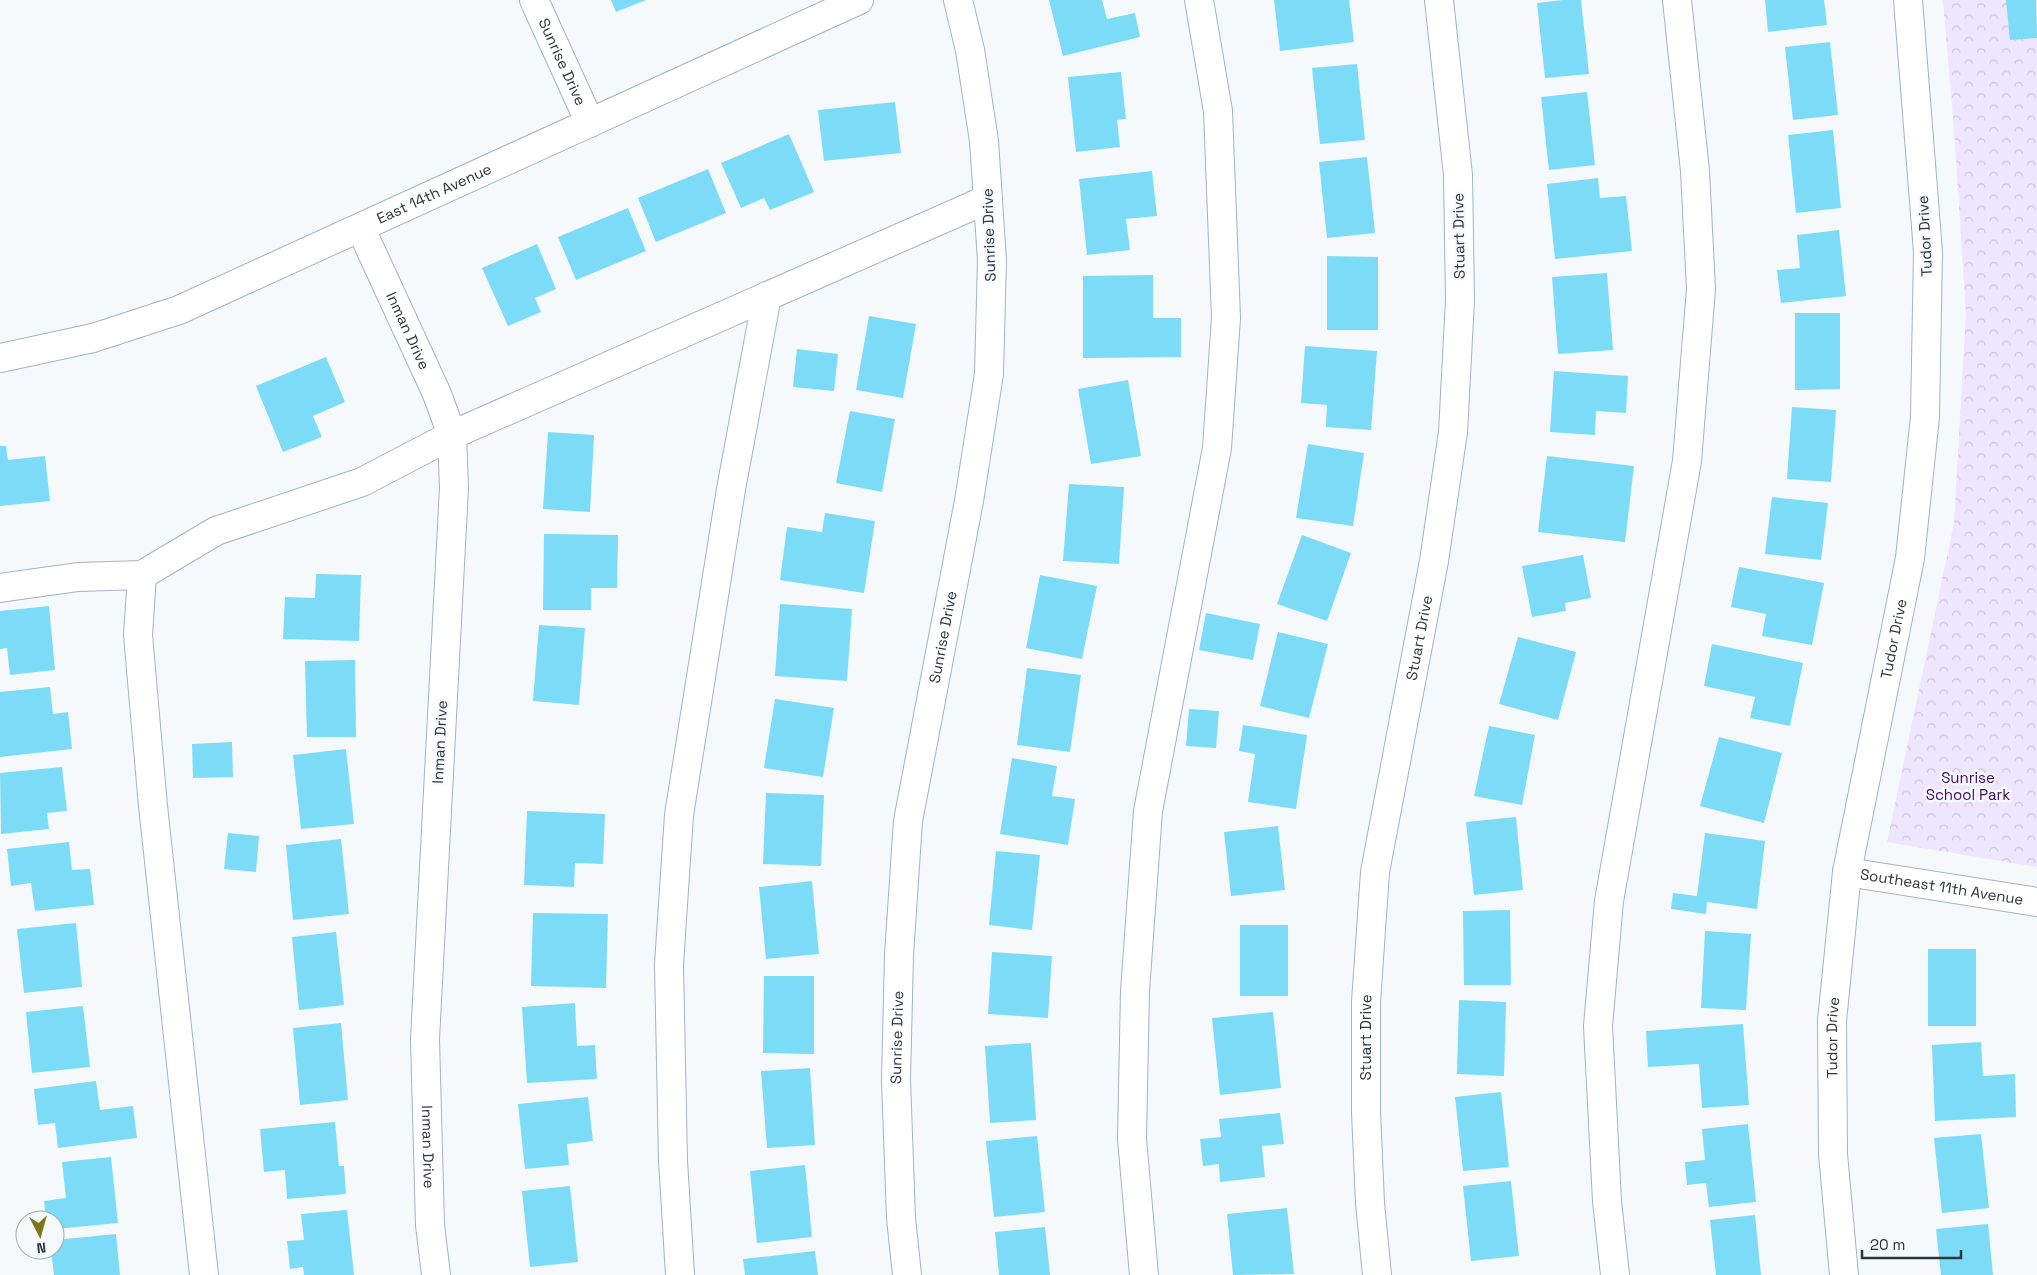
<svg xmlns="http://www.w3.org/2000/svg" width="2037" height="1275" font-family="'Space Grotesk',sans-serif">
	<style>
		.park { fill: url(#park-crowns) }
		.building { fill: #7cdbf7 }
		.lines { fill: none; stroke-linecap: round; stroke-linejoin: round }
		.minor-casing { stroke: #a3b3c2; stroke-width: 30 }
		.minor { stroke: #fff; stroke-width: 28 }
		.labels { text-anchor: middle; stroke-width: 5; stroke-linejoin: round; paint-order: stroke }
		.street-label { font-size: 15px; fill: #2e353b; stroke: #f6f9fc }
		.park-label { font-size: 15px; fill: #40066c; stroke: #f6f9fc }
	</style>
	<defs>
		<pattern id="park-crowns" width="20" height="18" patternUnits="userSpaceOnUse" patternTransform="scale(1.25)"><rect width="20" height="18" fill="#eee5fe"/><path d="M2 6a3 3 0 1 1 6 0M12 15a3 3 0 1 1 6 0" fill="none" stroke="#ccc5db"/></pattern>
	</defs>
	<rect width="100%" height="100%" fill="#f6f9fc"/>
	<!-- park -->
	<path class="park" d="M1943 0H2037V867L1887 842 1954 523 1966 313 1954 129Z"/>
	<!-- building -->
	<g class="building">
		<path d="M611 0H646L616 12Z"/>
		<path d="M1049 0H1102L1107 19 1135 13 1140 37 1063 56Z"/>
		<path d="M1274 0H1349L1354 42 1280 51Z"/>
		<path d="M1563 0H1581L1589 74 1545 78 1537 3Z"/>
		<path d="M1765 0H1824L1827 25 1768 32Z"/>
		<path d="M2006 0H2036L2037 38 2010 40Z"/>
		<path d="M1830 42 1838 115 1793 120 1785 47Z"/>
		<path d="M1357 64 1365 140 1320 144 1312 68Z"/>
		<path d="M1121 72 1126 119 1117 120 1120 147 1076 152 1068 77Z"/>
		<path d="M1587 92 1595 165 1549 170 1541 97Z"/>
		<path d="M895 102 901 153 824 161 818 110Z"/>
		<path d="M1833 130 1841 208 1796 213 1788 135Z"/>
		<path d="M789 134 814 192 770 210 764 198 741 208 721 163Z"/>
		<path d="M1367 157 1375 233 1327 238 1319 162Z"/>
		<path d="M708 169 726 213 656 242 638 198Z"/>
		<path d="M1152 171 1157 216 1126 219 1130 250 1087 255 1079 179Z"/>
		<path d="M1598 178 1600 198 1626 196 1632 251 1555 259 1547 184Z"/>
		<path d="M628 208 646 251 576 280 558 237Z"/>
		<path d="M1839 230 1846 296 1781 303 1777 270 1800 268 1797 235Z"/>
		<path d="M537 244 556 289 535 298 541 312 508 326 482 268Z"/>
		<path d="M1327 256 1378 257V330H1327Z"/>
		<path d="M1607 273 1613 350 1558 354 1552 277Z"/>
		<path d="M1153 275V318H1181V357L1083 358V276Z"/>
		<path d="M1795 313H1840V389L1795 390Z"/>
		<path d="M869 316 916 324 903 398 856 390Z"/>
		<path d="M1305 346 1377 351 1371 430 1326 427 1327 405 1301 403Z"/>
		<path d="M797 349 838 354 834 391 793 387Z"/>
		<path d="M326 357 345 402 313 416 322 437 283 452 256 386Z"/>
		<path d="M1554 371 1628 376 1626 413 1596 411 1595 435 1550 432Z"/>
		<path d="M1128 380 1141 456 1091 464 1078 389Z"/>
		<path d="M1792 407 1836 410 1831 482 1787 479Z"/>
		<path d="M850 411 895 419 882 492 836 483Z"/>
		<path d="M548 432 594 435 590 512 543 509Z"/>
		<path d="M1308 444 1364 453 1353 526 1296 518Z"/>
		<path d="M0 446H6L8 460 45 456 50 501 0 506Z"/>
		<path d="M1547 456 1634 466 1625 542 1538 532Z"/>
		<path d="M1069 484 1124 487 1119 564 1063 561Z"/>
		<path d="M1772 497 1828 503 1821 560 1765 554Z"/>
		<path d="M825 513 875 521 864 593 780 580 787 527 822 532Z"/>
		<path d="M544 534 618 535 617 588H591V610H543Z"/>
		<path d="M1302 535 1351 553 1327 621 1277 604Z"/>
		<path d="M1583 555 1591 598 1565 603 1566 611 1532 617 1522 566Z"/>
		<path d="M1739 567 1824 583 1812 645 1762 636 1766 614 1731 607Z"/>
		<path d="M316 574 361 575 359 641 283 639 285 597 315 598Z"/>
		<path d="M1040 575 1097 586 1082 659 1026 648Z"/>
		<path d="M780 604 852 609 847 681 775 676Z"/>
		<path d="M49 606 55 670 10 675 7 648 0 649V611Z"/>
		<path d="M1206 613 1260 624 1253 660 1199 650Z"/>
		<path d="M539 625 585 628 579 705 533 701Z"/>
		<path d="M1278 632 1328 644 1309 718 1260 706Z"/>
		<path d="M1518 637 1576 652 1558 720 1499 704Z"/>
		<path d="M1712 644 1803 663 1790 726 1750 718 1755 697 1704 686Z"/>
		<path d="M355 660 356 737H307L305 661Z"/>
		<path d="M1027 668 1081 675 1070 752 1017 745Z"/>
		<path d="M50 687 53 714 68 712 72 749 0 757V692Z"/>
		<path d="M775 699 834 708 823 777 764 768Z"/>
		<path d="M1189 709 1219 711 1216 748 1186 746Z"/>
		<path d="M1243 725 1307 735 1296 809 1248 802 1255 754 1239 751Z"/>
		<path d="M1489 726 1535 735 1522 805 1474 796Z"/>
		<path d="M1719 737 1782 753 1764 823 1700 806Z"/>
		<path d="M232 742 233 777 193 778 192 744Z"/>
		<path d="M346 749 354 824 301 829 293 755Z"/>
		<path d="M1012 758 1057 766 1052 796 1075 799 1068 845 1000 834Z"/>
		<path d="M62 767 67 811 47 813 49 829 1 834 0 773Z"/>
		<path d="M766 793 824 795 821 866 763 864Z"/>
		<path d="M527 811 605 814 603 864 575 863 574 887 524 885Z"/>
		<path d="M1516 817 1523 890 1474 895 1466 822Z"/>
		<path d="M1278 826 1285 890 1231 896 1224 832Z"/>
		<path d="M228 833 259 836 256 872 224 869Z"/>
		<path d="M1705 833 1765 841 1757 909 1707 902 1706 914 1671 909 1673 893 1697 896Z"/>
		<path d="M341 839 349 914 293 920 286 845Z"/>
		<path d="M69 842 72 870 90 869 94 905 35 911 31 883 11 886 7 849Z"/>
		<path d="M996 851 1040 855 1032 930 989 925Z"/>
		<path d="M812 881 819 954 766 959 759 887Z"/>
		<path d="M1510 910 1511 985H1464L1463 911Z"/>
		<path d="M533 913 608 914 606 988 531 986Z"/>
		<path d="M76 923 82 987 24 993 17 929Z"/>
		<rect x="1240" y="925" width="48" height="71"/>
		<path d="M1705 931 1751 934 1746 1010 1701 1008Z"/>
		<path d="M336 932 344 1005 299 1010 292 937Z"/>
		<rect x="1928" y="949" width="48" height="77"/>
		<path d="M992 952 1052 956 1048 1018 988 1014Z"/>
		<path d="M764 976H814V1054L763 1053Z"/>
		<path d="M1459 1000 1506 1002 1504 1076 1457 1074Z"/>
		<path d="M575 1003 577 1046 595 1045 597 1079 527 1083 522 1007Z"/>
		<path d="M83 1006 90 1067 32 1073 26 1012Z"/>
		<path d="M1273 1012 1281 1088 1220 1095 1212 1018Z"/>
		<path d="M341 1023 348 1100 300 1105 293 1028Z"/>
		<path d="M1743 1024 1749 1105 1702 1108 1699 1064 1648 1067 1646 1031Z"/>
		<path d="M1981 1042 1983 1076 2015 1074 2016 1117 1935 1121 1932 1045Z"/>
		<path d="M1031 1043 1036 1120 990 1123 985 1046Z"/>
		<path d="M810 1068 815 1145 767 1148 761 1071Z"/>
		<path d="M96 1081 100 1110 133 1106 137 1138 58 1148 55 1123 38 1125 34 1089Z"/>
		<path d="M1501 1092 1509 1167 1463 1171 1455 1097Z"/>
		<path d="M588 1097 593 1141 567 1144 569 1165 525 1169 518 1104Z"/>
		<path d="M1280 1113 1284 1144 1262 1146 1265 1177 1220 1182 1219 1164 1203 1166 1200 1139 1221 1137 1219 1119Z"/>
		<path d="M335 1122 339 1166H344L346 1194 287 1199 285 1170 264 1172 260 1129Z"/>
		<path d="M1748 1124 1756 1202 1709 1207 1706 1183 1687 1185 1685 1162 1705 1160 1702 1129Z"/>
		<path d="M1981 1134 1989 1208 1942 1213 1934 1138Z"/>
		<path d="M1037 1136 1045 1212 994 1217 986 1141Z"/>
		<path d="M111 1157 118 1223 55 1229V1220H46L44 1201 66 1198 62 1162Z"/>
		<path d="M805 1165 812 1237 757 1243 750 1171Z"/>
		<path d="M1511 1181 1519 1256 1471 1261 1463 1186Z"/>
		<path d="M570 1186 578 1262 530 1267 522 1191Z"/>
		<path d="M1287 1208 1294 1274 1233 1275 1227 1214Z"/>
		<path d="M347 1210 354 1275H304L303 1267 290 1269 287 1241 304 1240 301 1214Z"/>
		<path d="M1755 1215 1761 1275H1716L1710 1220Z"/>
		<path d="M1988 1224 1993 1275H1941L1936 1229Z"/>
		<path d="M1045 1227 1050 1275H999L995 1232Z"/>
		<path d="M116 1234 120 1275H54L51 1250H55V1240Z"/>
		<path d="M815 1251 818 1275H745L743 1259Z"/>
	</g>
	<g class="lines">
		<defs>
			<g id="minor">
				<path id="s1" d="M534 0 590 123"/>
				<path id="s2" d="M361 229 437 394 452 435 454 488 425 1039 430 1225 436 1275"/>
				<path id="s3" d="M0 358 93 338 179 310 859 0"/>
				<path d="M142 575 138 635 153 806 204 1275"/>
				<path d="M0 588 78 577 142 575 216 531 362 482 452 435 988 199"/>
				<path id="s4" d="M1847 872 2037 902"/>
				<path d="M680 1275 673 1161 669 964 679 815 731 489 767 296"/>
				<path id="s5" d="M907 1275 901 1218 896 1080 899 955 908 821 969 501 989 374 992 260 984 141 970 50 958 0"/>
				<path d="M1144 1275 1132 1139 1135 991 1148 811 1217 448 1226 318 1218 111 1199 0"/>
				<path id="s6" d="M1377 1275 1370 1203 1366 1112V1002L1375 872 1434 561 1453 432 1460 300 1458 175 1439 0"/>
				<path d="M1615 1275 1607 1201 1598 1026 1609 901 1687 461 1701 289 1695 171 1677 0"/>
				<path id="s7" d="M1844 1275 1833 1154 1832 1021 1847 872 1910 558 1925 417 1928 252 1908 0"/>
			</g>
		</defs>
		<!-- minor casing -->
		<use href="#minor" class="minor-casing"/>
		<!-- minor -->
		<use href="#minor" class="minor"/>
	</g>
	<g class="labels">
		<!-- street labels -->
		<g class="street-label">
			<text dy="5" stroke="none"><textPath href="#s1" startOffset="68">Sunrise Drive</textPath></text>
			<text dy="5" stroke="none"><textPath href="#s3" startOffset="466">East 14th Avenue</textPath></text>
			<text transform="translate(989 235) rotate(-92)" y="5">Sunrise Drive</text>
			<text transform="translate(1459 236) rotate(-91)" y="5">Stuart Drive</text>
			<text transform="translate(1925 236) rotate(-93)" y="5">Tudor Drive</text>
			<text dy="5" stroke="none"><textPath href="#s2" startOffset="112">Inman Drive</textPath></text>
			<text dy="5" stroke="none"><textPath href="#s5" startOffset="642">Sunrise Drive</textPath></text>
			<text dy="5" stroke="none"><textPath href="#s6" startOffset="642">Stuart Drive</textPath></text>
			<text dy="5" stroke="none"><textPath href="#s7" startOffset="642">Tudor Drive</textPath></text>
			<text transform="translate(440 742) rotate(-87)" y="5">Inman Drive</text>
			<text dy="5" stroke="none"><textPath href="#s4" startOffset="96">Southeast 11th Avenue</textPath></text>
			<text dy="5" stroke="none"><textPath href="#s5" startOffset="238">Sunrise Drive</textPath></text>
			<text dy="5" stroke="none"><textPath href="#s6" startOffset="238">Stuart Drive</textPath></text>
			<text dy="5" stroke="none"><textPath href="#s7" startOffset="238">Tudor Drive</textPath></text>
			<text dy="5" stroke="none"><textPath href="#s2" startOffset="938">Inman Drive</textPath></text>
		</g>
		<!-- park labels -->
		<g class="park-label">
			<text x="1968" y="783">Sunrise<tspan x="1968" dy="17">School Park</tspan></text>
		</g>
	</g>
	<!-- north arrow -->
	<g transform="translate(40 1235) rotate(174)"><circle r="24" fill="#f6f9fc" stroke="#a6abaf"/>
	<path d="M0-4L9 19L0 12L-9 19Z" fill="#7c771d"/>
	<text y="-8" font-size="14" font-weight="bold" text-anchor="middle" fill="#2e353b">N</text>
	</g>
	<!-- scale -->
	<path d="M1862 1250v8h99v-8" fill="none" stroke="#2e353b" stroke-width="2.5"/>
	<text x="1870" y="1250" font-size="15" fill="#2e353b" stroke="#f6f9fc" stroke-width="4" paint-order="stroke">20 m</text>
</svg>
